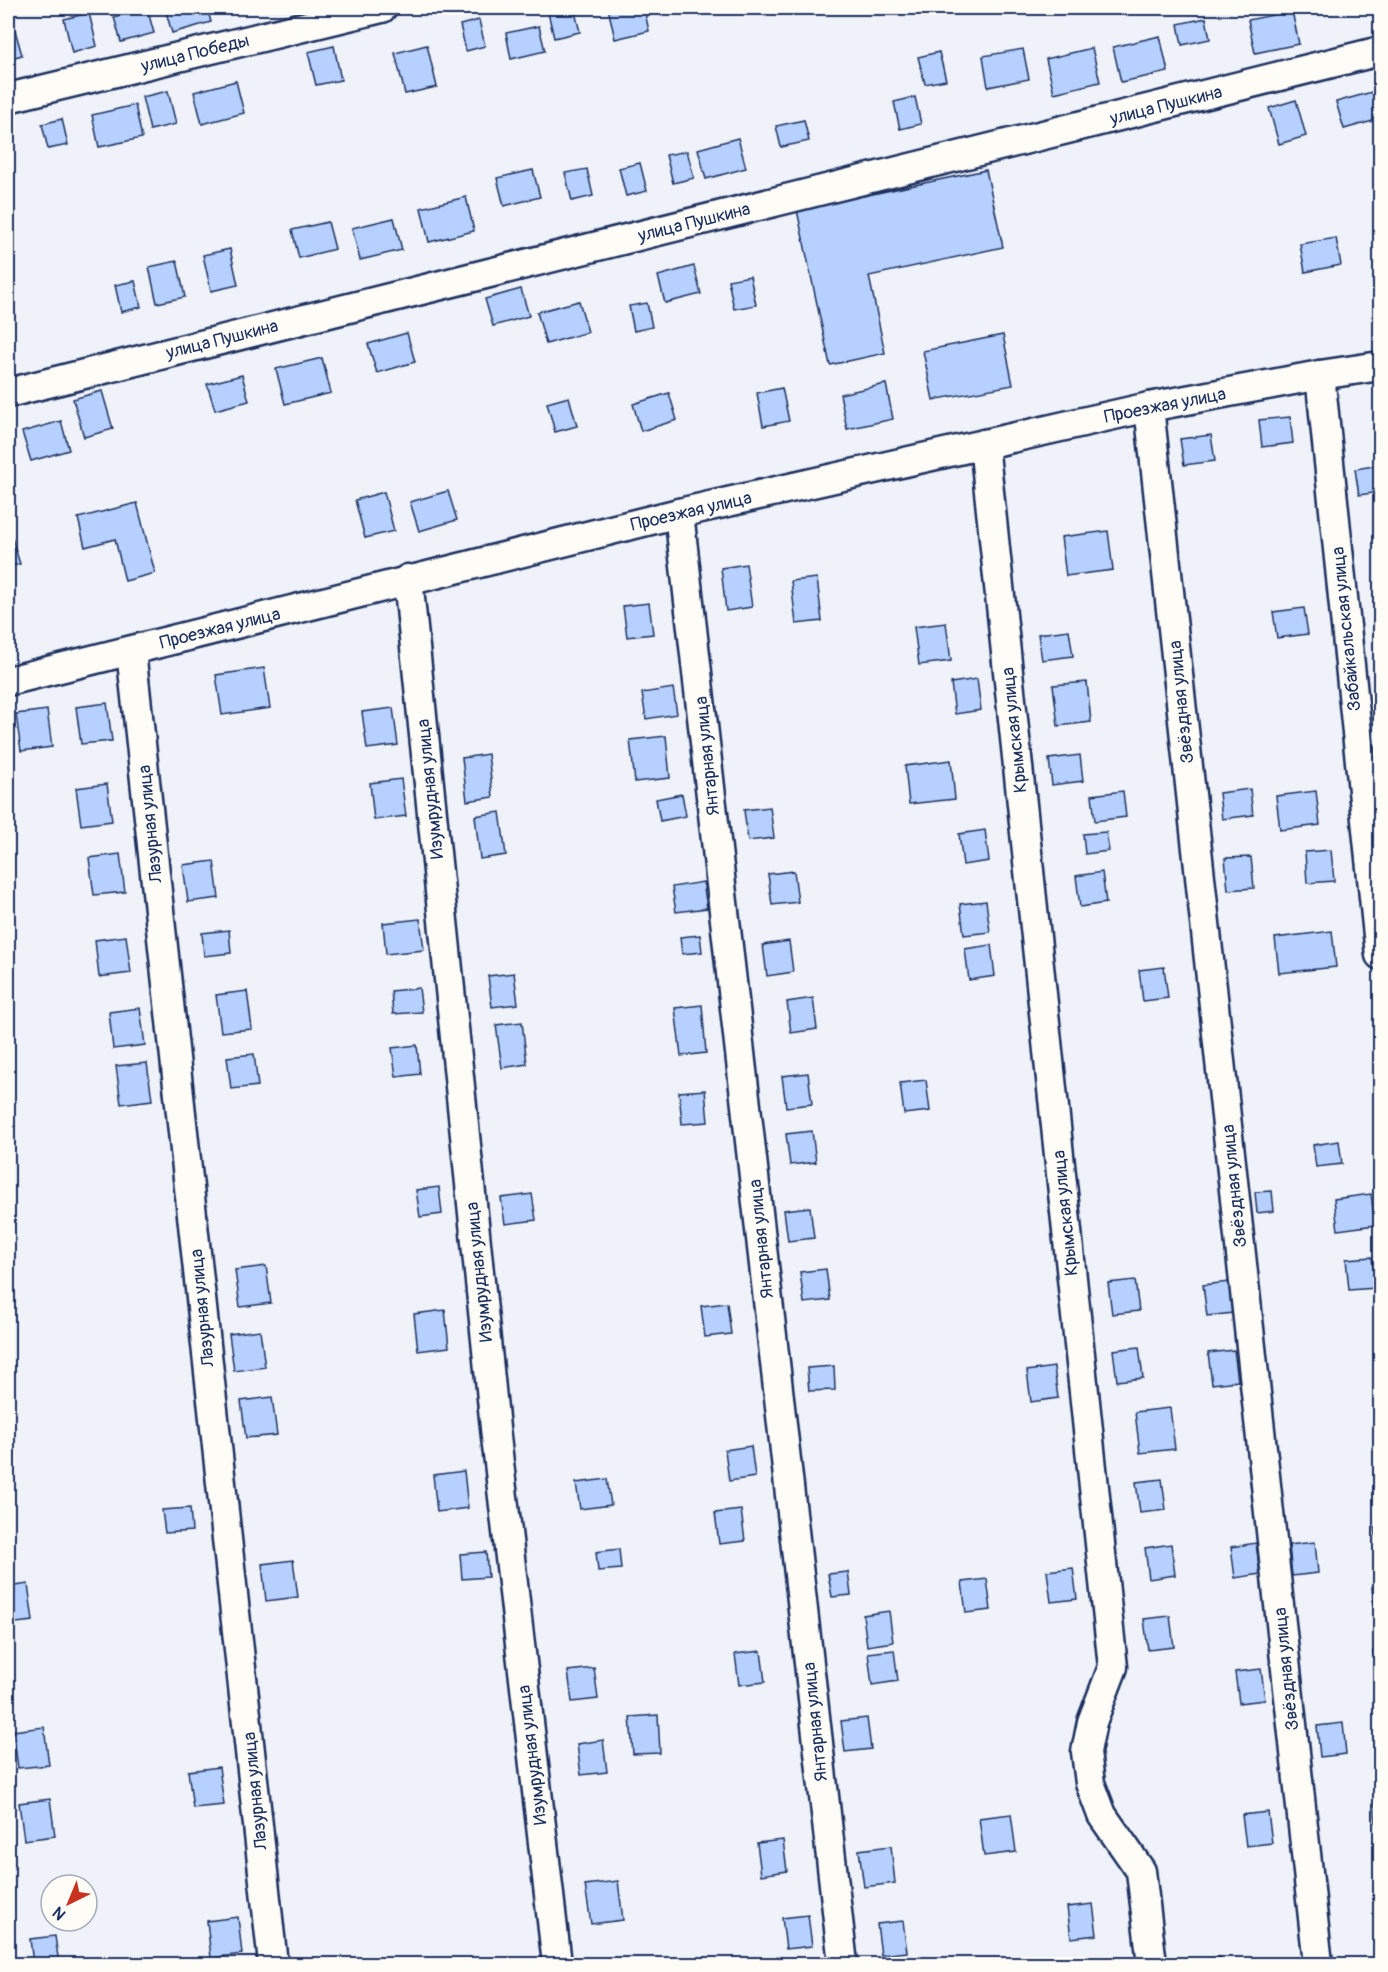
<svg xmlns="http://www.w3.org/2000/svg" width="1388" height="1972" font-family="Pangolin,sans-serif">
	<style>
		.building { fill: #b6d1ff; stroke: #1b2f5e; stroke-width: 1.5 }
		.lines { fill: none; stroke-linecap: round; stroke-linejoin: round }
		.minor-casing { stroke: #1b2f5e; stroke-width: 33 }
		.minor { stroke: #fdfcf7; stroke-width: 28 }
		.labels { text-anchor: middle; stroke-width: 4.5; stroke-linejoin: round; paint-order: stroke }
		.street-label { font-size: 18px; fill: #1b2f5e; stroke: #fdfcf7 }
	</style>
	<rect width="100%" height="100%" fill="#eff3f9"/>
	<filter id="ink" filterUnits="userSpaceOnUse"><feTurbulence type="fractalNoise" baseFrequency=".0167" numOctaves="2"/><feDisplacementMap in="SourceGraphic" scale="12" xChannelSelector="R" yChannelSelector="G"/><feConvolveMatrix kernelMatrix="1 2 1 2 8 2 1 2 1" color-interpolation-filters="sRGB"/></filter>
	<g filter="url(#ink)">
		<!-- building -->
		<g class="building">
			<path d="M147 8 154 33 121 42 114 17Z"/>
			<path d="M165 8H207L211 22 172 33Z"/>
			<path d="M222 8H248L223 13Z"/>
			<path d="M547 8H574L580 32 554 38Z"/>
			<path d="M608 8H644L649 31 615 39Z"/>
			<path d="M675 8H707L677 14Z"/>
			<path d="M1292 11 1299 44 1255 53 1248 20Z"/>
			<path d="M89 13 97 46 72 53 64 19Z"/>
			<path d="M1206 18 1210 39 1182 45 1178 24Z"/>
			<path d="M479 20 485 46 466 51 460 25Z"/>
			<path d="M539 26 545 51 511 59 506 33Z"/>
			<path d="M15 30 22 55 8 59V32Z"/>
			<path d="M1160 36 1168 72 1121 82 1113 47Z"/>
			<path d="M427 45 437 87 405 94 395 53Z"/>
			<path d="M334 46 341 80 316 85 308 52Z"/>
			<path d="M1092 48 1100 82 1054 93 1046 59Z"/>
			<path d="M1023 49 1029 79 988 87 983 56Z"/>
			<path d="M939 52 946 80 925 84 918 57Z"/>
			<path d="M236 81 244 113 202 124 194 92Z"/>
			<path d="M168 91 176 124 150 130 142 97Z"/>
			<path d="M1372 92 1380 119 1344 129 1336 102Z"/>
			<path d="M915 97 921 124 900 129 894 102Z"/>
			<path d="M1296 100 1306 136 1279 144 1269 108Z"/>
			<path d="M135 105 142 138 99 147 92 115Z"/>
			<path d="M62 119 68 145 48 149 42 124Z"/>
			<path d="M804 120 809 141 781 147 776 126Z"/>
			<path d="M738 138 746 168 706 179 698 149Z"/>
			<path d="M687 151 694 178 673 183 666 155Z"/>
			<path d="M8 153 14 179 8 180Z"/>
			<path d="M640 163 647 191 626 196 619 168Z"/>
			<path d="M587 169 593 196 572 201 565 173Z"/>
			<path d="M533 170 540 197 504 206 497 178Z"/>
			<path d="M986 170 1003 247 869 276 885 353 830 365 797 210Z"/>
			<path d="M466 197 474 231 429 242 421 208Z"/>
			<path d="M394 218 402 250 360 260 352 228Z"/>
			<path d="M328 222 335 249 299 258 292 230Z"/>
			<path d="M1336 238 1341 265 1305 272 1300 244Z"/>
			<path d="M230 249 238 285 211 291 203 255Z"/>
			<path d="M177 261 185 297 157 303 149 267Z"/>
			<path d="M694 266 701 294 665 303 658 276Z"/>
			<path d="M750 276 756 305 734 309 728 280Z"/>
			<path d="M135 281 141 307 121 312 115 285Z"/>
			<path d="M521 289 529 316 493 326 485 299Z"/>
			<path d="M579 301 588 332 546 344 537 312Z"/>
			<path d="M647 303 652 327 634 331 629 306Z"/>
			<path d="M407 333 415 362 377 373 368 344Z"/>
			<path d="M1003 335 1013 385 933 400 923 351Z"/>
			<path d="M322 358 331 393 285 404 276 369Z"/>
			<path d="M242 375 249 401 215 410 207 384Z"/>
			<path d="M886 384 893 419 847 429 840 394Z"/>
			<path d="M782 388 789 421 763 426 757 393Z"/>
			<path d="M102 391 113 429 84 437 73 399Z"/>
			<path d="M669 393 677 420 641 431 633 404Z"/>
			<path d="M569 397 577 426 555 432 547 403Z"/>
			<path d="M1290 417 1293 443 1262 447 1259 420Z"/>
			<path d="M61 421 69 450 31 461 22 432Z"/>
			<path d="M1211 435 1215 461 1184 465 1180 439Z"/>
			<path d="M1380 465V492L1359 495 1355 469Z"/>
			<path d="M448 491 457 520 419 531 410 502Z"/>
			<path d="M384 492 394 531 365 538 355 500Z"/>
			<path d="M137 503 155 573 125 581 115 539 85 547 78 518Z"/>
			<path d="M1108 531 1113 570 1066 576 1061 537Z"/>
			<path d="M11 535 20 564 8 567V536Z"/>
			<path d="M746 564 752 607 726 611 721 568Z"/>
			<path d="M817 578 822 621 796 624 791 581Z"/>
			<path d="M649 603 653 634 627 637 623 606Z"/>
			<path d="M1304 608 1308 634 1277 638 1273 612Z"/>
			<path d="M946 623 951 661 919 665 914 627Z"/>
			<path d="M1069 630 1073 656 1042 660 1038 634Z"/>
			<path d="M264 668 270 708 222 715 216 675Z"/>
			<path d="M977 679 981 710 955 714 951 683Z"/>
			<path d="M1087 682 1091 722 1058 726 1053 685Z"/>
			<path d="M673 688 677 714 646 719 642 693Z"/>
			<path d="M107 703 112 741 81 744 76 707Z"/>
			<path d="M393 708 398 745 367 749 362 712Z"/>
			<path d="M47 710 52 747 21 751 16 714Z"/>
			<path d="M666 736 670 778 635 782 630 740Z"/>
			<path d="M488 754 493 797 467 801 462 758Z"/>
			<path d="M1080 755 1083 781 1052 785 1049 759Z"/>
			<path d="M951 760 955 799 909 804 905 766Z"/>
			<path d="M401 779 406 816 374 820 370 783Z"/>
			<path d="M107 784 112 821 81 825 76 788Z"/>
			<path d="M1250 789 1253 815 1222 819 1219 793Z"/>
			<path d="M1123 791 1126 817 1095 821 1092 795Z"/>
			<path d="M1316 791 1320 825 1280 830 1276 796Z"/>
			<path d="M682 794 686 816 660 821 656 799Z"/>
			<path d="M770 807 774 838 748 841 744 810Z"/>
			<path d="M500 812 506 855 480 859 475 816Z"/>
			<path d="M985 830 989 861 963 865 959 834Z"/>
			<path d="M1106 832 1109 851 1085 854 1083 834Z"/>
			<path d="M1331 850 1334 881 1307 883 1305 852Z"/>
			<path d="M120 854 125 892 94 895 89 858Z"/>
			<path d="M1251 857 1254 888 1228 890 1225 858Z"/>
			<path d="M214 861 219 898 188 902 183 865Z"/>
			<path d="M794 871 798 902 772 905 768 874Z"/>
			<path d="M1102 872 1106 903 1080 907 1076 876Z"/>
			<path d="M703 882 707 908 676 912 672 887Z"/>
			<path d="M986 901 990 932 964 935 960 904Z"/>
			<path d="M420 919 424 950 386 954 383 923Z"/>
			<path d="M229 930 231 953 204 956 202 933Z"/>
			<path d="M1332 931 1336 967 1279 973 1275 938Z"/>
			<path d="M700 935 702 952 682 954 680 937Z"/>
			<path d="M126 936 131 973 99 977 95 940Z"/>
			<path d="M789 941 793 972 767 976 763 945Z"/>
			<path d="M991 945 995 976 969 980 965 949Z"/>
			<path d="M1164 967 1168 998 1143 1001 1139 970Z"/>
			<path d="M514 973 518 1004 492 1007 488 976Z"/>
			<path d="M419 988 422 1012 393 1014 391 991Z"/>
			<path d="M247 991 252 1029 221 1032 216 995Z"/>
			<path d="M813 998 817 1029 791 1033 787 1002Z"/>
			<path d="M702 1005 706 1053 681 1056 675 1008Z"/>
			<path d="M140 1008 145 1045 113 1049 109 1012Z"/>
			<path d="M522 1022 527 1064 502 1068 496 1025Z"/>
			<path d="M417 1045 420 1074 396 1077 392 1048Z"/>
			<path d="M254 1054 258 1086 231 1089 227 1057Z"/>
			<path d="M147 1063 152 1100 121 1104 116 1066Z"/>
			<path d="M808 1073 812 1104 786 1107 782 1076Z"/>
			<path d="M926 1080 930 1111 904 1114 900 1083Z"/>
			<path d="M705 1090 708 1122 682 1124 679 1092Z"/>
			<path d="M812 1131 816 1162 790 1165 786 1134Z"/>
			<path d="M1339 1141 1342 1164 1316 1167 1313 1145Z"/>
			<path d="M439 1187 442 1214 420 1217 416 1190Z"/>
			<path d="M1272 1191 1274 1211 1257 1213 1255 1192Z"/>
			<path d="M532 1194 536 1220 505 1224 501 1198Z"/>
			<path d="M1371 1194 1375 1225 1338 1230 1334 1199Z"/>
			<path d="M810 1207 814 1238 788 1241 784 1210Z"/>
			<path d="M1372 1257 1376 1288 1349 1290 1346 1259Z"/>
			<path d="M266 1266 271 1303 240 1307 235 1270Z"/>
			<path d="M826 1269 830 1300 804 1303 800 1272Z"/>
			<path d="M1135 1280 1139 1311 1112 1314 1108 1283Z"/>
			<path d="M1229 1282 1233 1313 1207 1316 1203 1285Z"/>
			<path d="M727 1303 731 1334 705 1337 701 1306Z"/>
			<path d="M445 1310 449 1347 418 1351 414 1314Z"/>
			<path d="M260 1330 265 1367 234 1371 229 1334Z"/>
			<path d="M1139 1347 1143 1378 1117 1381 1113 1350Z"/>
			<path d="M1234 1350 1238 1381 1212 1384 1208 1353Z"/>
			<path d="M834 1366 835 1390 809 1391 807 1368Z"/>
			<path d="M1054 1367 1058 1398 1031 1402 1027 1371Z"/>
			<path d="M272 1397 277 1435 246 1438 241 1401Z"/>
			<path d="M1170 1408 1175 1449 1140 1453 1135 1412Z"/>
			<path d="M751 1446 755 1477 729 1481 725 1450Z"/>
			<path d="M464 1471 468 1508 437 1512 433 1475Z"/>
			<path d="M607 1479 611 1505 580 1509 576 1483Z"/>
			<path d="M1162 1479 1166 1510 1140 1513 1136 1482Z"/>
			<path d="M190 1508 192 1531 165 1533 162 1510Z"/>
			<path d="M741 1510 745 1541 719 1544 715 1513Z"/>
			<path d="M1375 1527H1380V1558H1378Z"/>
			<path d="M1315 1542 1318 1573 1292 1576 1289 1545Z"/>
			<path d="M1256 1543 1260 1574 1235 1578 1231 1547Z"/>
			<path d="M1171 1544 1175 1575 1149 1579 1145 1548Z"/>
			<path d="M619 1549 621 1569 598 1571 596 1552Z"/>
			<path d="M486 1552 488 1577 462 1579 460 1554Z"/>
			<path d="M293 1560 298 1597 266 1601 262 1564Z"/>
			<path d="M1073 1568 1077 1599 1051 1602 1047 1571Z"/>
			<path d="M848 1572 851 1595 832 1597 828 1574Z"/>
			<path d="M987 1579 991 1610 966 1613 962 1582Z"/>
			<path d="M28 1584 33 1621 8 1624V1587Z"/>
			<path d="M1380 1586V1628L1376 1629 1372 1587Z"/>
			<path d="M889 1611 893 1642 867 1646 863 1615Z"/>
			<path d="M1170 1616 1174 1647 1148 1650 1144 1619Z"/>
			<path d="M894 1650 898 1681 872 1685 868 1653Z"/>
			<path d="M1380 1650V1702H1378L1373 1651Z"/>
			<path d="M761 1651 765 1682 739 1685 735 1654Z"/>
			<path d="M594 1668 598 1699 572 1702 568 1671Z"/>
			<path d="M1261 1669 1265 1700 1239 1703 1235 1672Z"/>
			<path d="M658 1715 660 1753 633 1754 630 1717Z"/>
			<path d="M867 1718 871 1749 845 1752 841 1721Z"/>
			<path d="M1343 1723 1346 1754 1320 1757 1317 1726Z"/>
			<path d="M44 1727 49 1765 18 1768 13 1731Z"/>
			<path d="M603 1740 607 1772 581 1775 577 1744Z"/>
			<path d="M219 1767 224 1805 193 1808 188 1771Z"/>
			<path d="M50 1799 55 1836 24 1840 19 1803Z"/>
			<path d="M1380 1802V1834H1377L1374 1803Z"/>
			<path d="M1268 1812 1272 1843 1246 1846 1242 1815Z"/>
			<path d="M1011 1814 1016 1852 984 1856 979 1818Z"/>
			<path d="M783 1840 787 1871 761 1875 757 1843Z"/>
			<path d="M891 1846 895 1883 864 1887 859 1850Z"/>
			<path d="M618 1881 623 1920 591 1924 585 1885Z"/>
			<path d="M1093 1904 1097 1935 1071 1938 1067 1907Z"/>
			<path d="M808 1915 812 1946 786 1949 782 1918Z"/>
			<path d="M238 1917 242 1954 211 1958 207 1921Z"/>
			<path d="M903 1921 907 1952 881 1955 877 1924Z"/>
			<path d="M55 1936 59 1964H33L30 1939Z"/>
			<path d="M1220 1957 1221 1964H1200L1199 1960Z"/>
			<path d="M1117 1960 1118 1964H1091V1963Z"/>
		</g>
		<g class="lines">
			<defs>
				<g id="minor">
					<path d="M8 98 382 8"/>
					<path d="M1320 375 1380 955"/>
					<path d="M8 393 1380 51"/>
					<path d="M1149 407 1318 1964"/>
					<path d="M984 444 1113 1667 1092 1722 1086 1752 1090 1783 1102 1815 1141 1871 1152 1964"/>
					<path d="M679 513 843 1964"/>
					<path d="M408 579 495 1428 557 1964"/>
					<path d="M131 651 273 1964"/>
					<path d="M8 681 679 513 1149 407 1320 375 1380 366"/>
				</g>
			</defs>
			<!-- minor casing -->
			<use href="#minor" class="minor-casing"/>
			<!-- minor -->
			<use href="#minor" class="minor"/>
		</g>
	</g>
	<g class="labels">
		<!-- street labels -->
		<g class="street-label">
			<text transform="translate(195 53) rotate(-14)" y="6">улица Победы</text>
			<text transform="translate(1166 105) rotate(-14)" y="6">улица Пушкина</text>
			<text transform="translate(694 222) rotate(-14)" y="6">улица Пушкина</text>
			<text transform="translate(222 339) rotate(-14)" y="6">улица Пушкина</text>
			<text transform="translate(1165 405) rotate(-11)" y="6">Проезжая улица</text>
			<text transform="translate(691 511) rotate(-13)" y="6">Проезжая улица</text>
			<text transform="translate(220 628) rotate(-14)" y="6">Проезжая улица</text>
			<text transform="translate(1346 629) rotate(-96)" y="6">Забайкальская улица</text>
			<text transform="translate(1181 702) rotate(-96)" y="6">Звёздная улица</text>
			<text transform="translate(1014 730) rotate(-96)" y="6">Крымская улица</text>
			<text transform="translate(707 756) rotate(-96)" y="6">Янтарная улица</text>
			<text transform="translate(430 789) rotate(-96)" y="6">Изумрудная улица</text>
			<text transform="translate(150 824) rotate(-96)" y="6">Лазурная улица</text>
			<text transform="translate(1234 1186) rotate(-96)" y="6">Звёздная улица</text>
			<text transform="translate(1065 1213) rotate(-96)" y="6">Крымская улица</text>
			<text transform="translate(761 1239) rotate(-96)" y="6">Янтарная улица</text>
			<text transform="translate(479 1272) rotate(-96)" y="6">Изумрудная улица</text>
			<text transform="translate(202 1308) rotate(-96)" y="6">Лазурная улица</text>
			<text transform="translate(1286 1669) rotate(-96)" y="6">Звёздная улица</text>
			<text transform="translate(815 1722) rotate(-96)" y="6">Янтарная улица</text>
			<text transform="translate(532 1755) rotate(-97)" y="6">Изумрудная улица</text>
			<text transform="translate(255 1791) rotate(-96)" y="6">Лазурная улица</text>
		</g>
	</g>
	<!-- margin -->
	<rect width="1388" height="1972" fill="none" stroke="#fdfcf7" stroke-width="30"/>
	<rect x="15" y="15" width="1358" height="1942" fill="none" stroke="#1b2f5e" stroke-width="2" filter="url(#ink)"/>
	<!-- north arrow -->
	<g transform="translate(69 1903) rotate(223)"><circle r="28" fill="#fdfcf7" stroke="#a3aaba" stroke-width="1.5"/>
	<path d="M0-4.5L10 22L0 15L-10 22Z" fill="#c8321e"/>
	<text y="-9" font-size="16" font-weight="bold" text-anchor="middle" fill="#1b2f5e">N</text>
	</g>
</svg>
